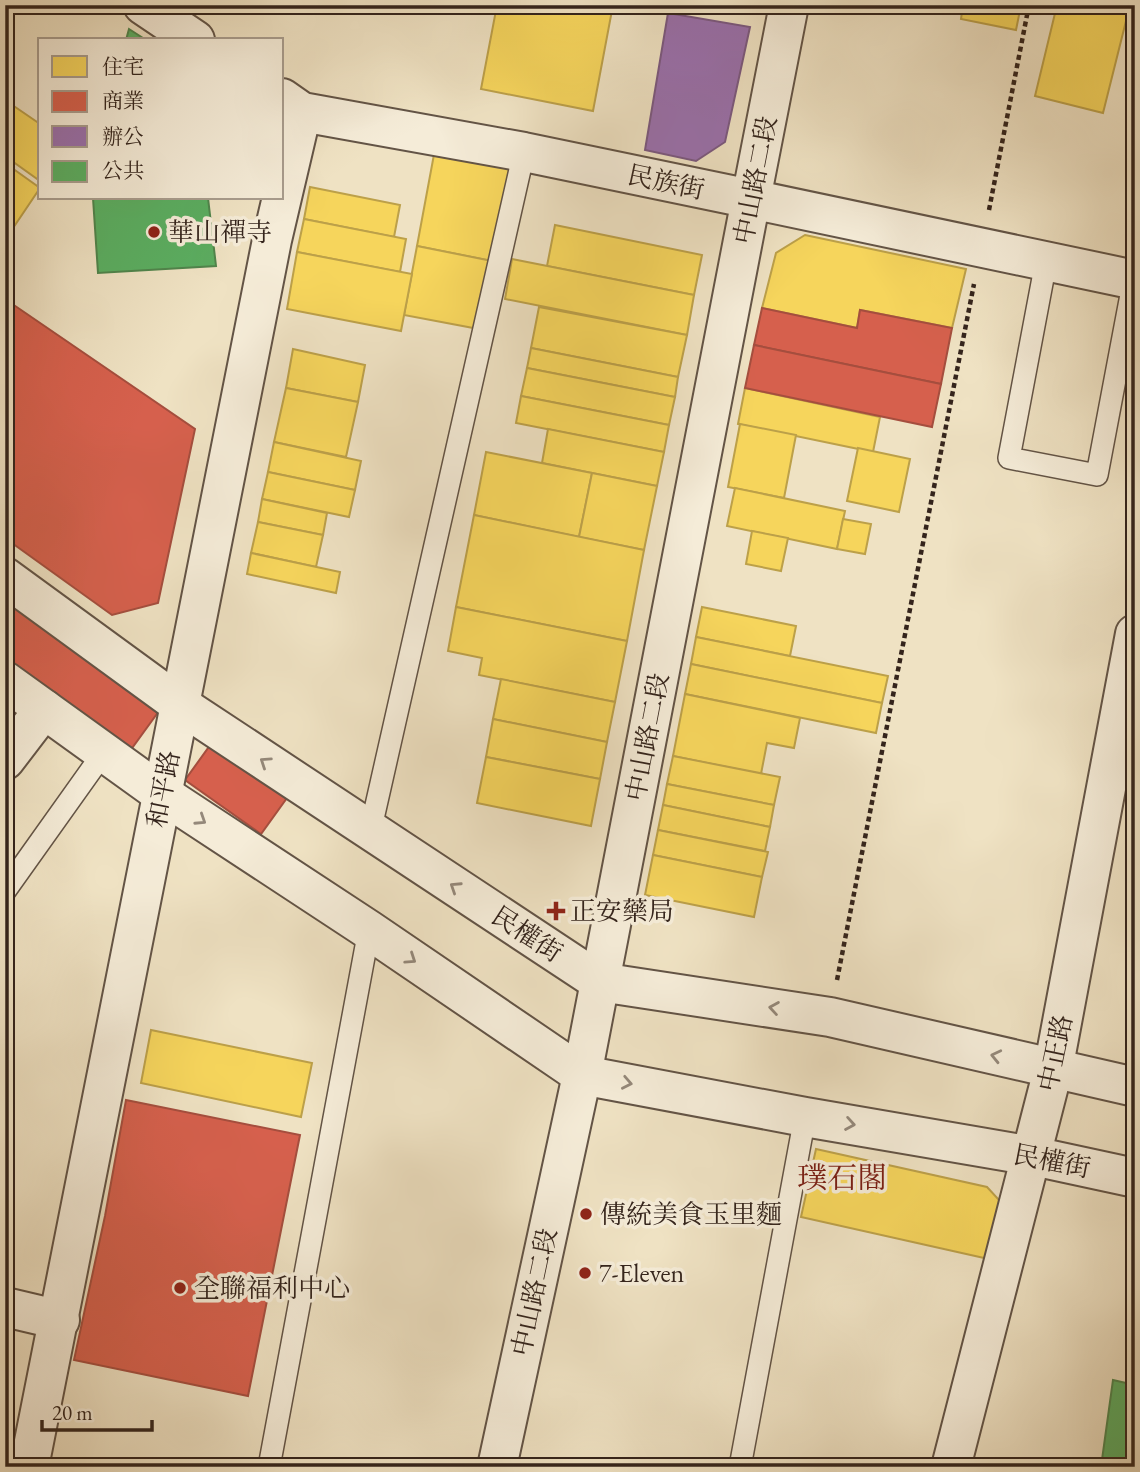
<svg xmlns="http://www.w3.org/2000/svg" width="1140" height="1472" font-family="'EB Garamond','Noto Serif TC',serif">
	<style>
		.homes { fill: #f6d55c; stroke: #bca049; stroke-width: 2 }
		.shops { fill: #d6604d; stroke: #a54e3e; stroke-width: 2 }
		.offices { fill: #9970ab; stroke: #7b5980; stroke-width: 2 }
		.public { fill: #5aae61; stroke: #4f854c; stroke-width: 2 }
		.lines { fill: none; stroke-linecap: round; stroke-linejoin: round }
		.service-casing { stroke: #635446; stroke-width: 24 }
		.minor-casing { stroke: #635446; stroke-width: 42 }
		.tertiary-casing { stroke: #635446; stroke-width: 42 }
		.path { stroke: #34241c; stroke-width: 4.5; stroke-dasharray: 5 3.5; stroke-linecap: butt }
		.service { stroke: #f5ecd8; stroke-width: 21 }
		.minor { stroke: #f5ecd8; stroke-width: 38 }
		.tertiary { stroke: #f5ecd8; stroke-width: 38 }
		.oneway { stroke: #94887a }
		.poi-dot { fill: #8f2418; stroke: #f5ecd8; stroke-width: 2.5 }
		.labels { text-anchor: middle; stroke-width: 7; stroke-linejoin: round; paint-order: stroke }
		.street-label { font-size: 26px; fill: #34241c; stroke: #f5ecd8 }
		.poi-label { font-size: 26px; fill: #34241c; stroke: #f5ecd8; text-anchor: start }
		.quarter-label { font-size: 30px; fill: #7a1f14; stroke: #f5ecd8 }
	</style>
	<rect width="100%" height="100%" fill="#efe2c3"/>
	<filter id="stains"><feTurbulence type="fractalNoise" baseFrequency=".00286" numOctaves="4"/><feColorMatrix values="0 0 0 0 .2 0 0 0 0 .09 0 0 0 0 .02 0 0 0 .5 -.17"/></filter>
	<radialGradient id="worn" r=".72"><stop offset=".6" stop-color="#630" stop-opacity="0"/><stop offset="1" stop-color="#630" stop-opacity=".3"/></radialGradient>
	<!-- homes -->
	<g class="homes">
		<path d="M497 5H613L593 111 481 89Z"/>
		<path d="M963 5H1021L1016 30 961 19Z"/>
		<path d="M1057 5H1130L1103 113 1035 96Z"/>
		<path d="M5 100 40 124V181L5 156Z"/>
		<path d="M435 149 515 165 497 262 417 246Z"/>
		<path d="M5 163 40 188 5 240Z"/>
		<path d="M310 187 400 205 394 237 304 219Z"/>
		<path d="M304 219 406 239 400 272 297 252Z"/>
		<path d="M555 225 702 255 694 295 547 266Z"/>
		<path d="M805 235 966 269 952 328 860 310 857 328 762 308 776 253Z"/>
		<path d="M417 246 497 262 484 330 404 315Z"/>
		<path d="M297 252 412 274 401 331 287 309Z"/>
		<path d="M512 259 694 295 687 335 505 299Z"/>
		<path d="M539 307 687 335 678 377 531 348Z"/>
		<path d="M531 348 678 377 675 397 527 368Z"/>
		<path d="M293 349 365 365 358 402 286 388Z"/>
		<path d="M527 368 675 397 669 425 521 396Z"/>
		<path d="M286 388 358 402 346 457 274 442Z"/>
		<path d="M745 388 880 417 873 452 738 424Z"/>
		<path d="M521 396 669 425 664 452 516 423Z"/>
		<path d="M740 424 796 435 784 498 728 487Z"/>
		<path d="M548 429 664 452 657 486 542 463Z"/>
		<path d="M274 442 361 461 355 490 268 472Z"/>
		<path d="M858 448 910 459 899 512 847 501Z"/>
		<path d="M486 452 592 473 579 537 474 515Z"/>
		<path d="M268 472 355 490 349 517 262 499Z"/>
		<path d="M592 473 657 486 644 550 579 537Z"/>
		<path d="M735 488 845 511 837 549 727 526Z"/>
		<path d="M262 499 327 513 323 535 258 522Z"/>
		<path d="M474 515 644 550 627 641 456 607Z"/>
		<path d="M843 519 871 524 865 554 837 549Z"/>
		<path d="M258 522 323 535 316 567 251 553Z"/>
		<path d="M752 531 788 538 781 571 746 564Z"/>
		<path d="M251 553 340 572 336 593 247 574Z"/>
		<path d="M456 607 627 641 615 702 479 675 482 658 448 651Z"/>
		<path d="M702 607 796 626 790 656 696 637Z"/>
		<path d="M696 637 888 676 882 703 691 664Z"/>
		<path d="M691 664 882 703 876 733 685 694Z"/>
		<path d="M501 679 615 702 607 742 493 719Z"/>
		<path d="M685 694 800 718 794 748 767 743 761 774 673 756Z"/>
		<path d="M493 719 607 742 600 779 486 757Z"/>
		<path d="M673 756 780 777 774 805 667 784Z"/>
		<path d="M486 757 600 779 591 826 477 803Z"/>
		<path d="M667 784 774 805 770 827 663 805Z"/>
		<path d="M663 805 770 827 765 851 658 830Z"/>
		<path d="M658 830 768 852 762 877 653 855Z"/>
		<path d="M653 855 762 877 754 917 645 895Z"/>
		<path d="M151 1030 312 1063 301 1117 141 1083Z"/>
		<path d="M816 1149 987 1187 1000 1201 993 1260 801 1217Z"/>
	</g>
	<!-- shops -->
	<g class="shops">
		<path d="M5 299 195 429 158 603 112 615 5 538Z"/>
		<path d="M762 308 857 328 860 310 952 328 941 384 754 345Z"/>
		<path d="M754 345 941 384 932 427 745 388Z"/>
		<path d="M5 600 159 711 127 755 5 667Z"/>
		<path d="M216 737 292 791 261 834 185 780Z"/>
		<path d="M126 1100 300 1135 248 1396 74 1360 105 1216Z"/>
	</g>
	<!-- offices -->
	<path class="offices" d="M668 13 750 27 725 142 696 161 645 150Z"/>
	<!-- public -->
	<g class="public">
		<path d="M129 29 146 40H126Z"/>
		<path d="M93 198H208L216 266 98 273Z"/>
		<path d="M1113 1380 1135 1385V1467H1101Z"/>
	</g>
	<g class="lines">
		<defs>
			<g id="service">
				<path d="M1046 262 1009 458 1097 475 1134 279"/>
				<path d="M370 832 524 152"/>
				<path d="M5 891 104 752"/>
				<path d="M269 1467 369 930"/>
				<path d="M740 1467 805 1117"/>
			</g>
			<g id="minor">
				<path d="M5 577 179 704 600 982 830 1017 1135 1087"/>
				<path d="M5 681 162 794 369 930 582 1075 805 1117 1033 1156 1135 1178"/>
				<path d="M5 760 44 709"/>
				<path d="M5 1307 60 1320"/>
				<path d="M29 1467 272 240 302 112"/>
				<path d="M497 1467 582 1075 751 199 1135 280"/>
				<path d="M951 1467 1053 1070 1135 634"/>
			</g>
			<g id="tertiary">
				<path d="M143 5 195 40"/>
				<path d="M282 98 302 112 524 152 751 199 789 5"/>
			</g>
		</defs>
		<!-- service casing -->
		<use href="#service" class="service-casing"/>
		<!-- minor casing -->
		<use href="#minor" class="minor-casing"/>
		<!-- tertiary casing -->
		<use href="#tertiary" class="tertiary-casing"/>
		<!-- path -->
		<g class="path">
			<path d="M989 210 1029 5"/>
			<path d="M837 980 974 284"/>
		</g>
		<!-- service -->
		<use href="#service" class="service"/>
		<!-- minor -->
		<use href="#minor" class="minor"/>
		<!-- tertiary -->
		<use href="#tertiary" class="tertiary"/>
	</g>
	<!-- one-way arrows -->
	<defs><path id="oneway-chevron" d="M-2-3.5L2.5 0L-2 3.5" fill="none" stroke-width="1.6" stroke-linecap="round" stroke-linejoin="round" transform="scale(1.75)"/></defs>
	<g class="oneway">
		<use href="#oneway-chevron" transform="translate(265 762) rotate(-146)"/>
		<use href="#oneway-chevron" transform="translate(201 820) rotate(33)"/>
		<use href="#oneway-chevron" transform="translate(455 887) rotate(-147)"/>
		<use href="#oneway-chevron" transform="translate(411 959) rotate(34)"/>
		<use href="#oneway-chevron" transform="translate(774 1008) rotate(-171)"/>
		<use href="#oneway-chevron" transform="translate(996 1056) rotate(-167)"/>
		<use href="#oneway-chevron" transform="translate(627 1083) rotate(11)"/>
		<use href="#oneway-chevron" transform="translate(850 1124) rotate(10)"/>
	</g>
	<!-- markers -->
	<g class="poi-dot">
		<circle cx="154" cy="232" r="7"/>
		<path d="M552.5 900.5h7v7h7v7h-7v7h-7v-7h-7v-7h7z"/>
		<circle cx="586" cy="1214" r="7"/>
		<circle cx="585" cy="1273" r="7"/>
		<circle cx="180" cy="1288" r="7"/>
	</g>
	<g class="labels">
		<!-- street labels -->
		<g class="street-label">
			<text transform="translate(755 180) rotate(-79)" y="9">中山路二段</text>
			<text transform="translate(666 182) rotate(12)" y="9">民族街</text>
			<text transform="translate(647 737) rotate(-79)" y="9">中山路二段</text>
			<text transform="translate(163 789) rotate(-79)" y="9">和平路</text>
			<text transform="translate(527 934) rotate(33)" y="9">民權街</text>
			<text transform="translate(1055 1053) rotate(-78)" y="9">中正路</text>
			<text transform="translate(1052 1161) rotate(11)" y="9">民權街</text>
			<text transform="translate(534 1292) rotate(-78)" y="9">中山路二段</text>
		</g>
		<!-- poi labels -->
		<g class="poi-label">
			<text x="168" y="241">華山禪寺</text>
			<text x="570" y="920">正安藥局</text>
			<text x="600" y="1223">傳統美食玉里麵</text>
			<text x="599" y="1282">7-Eleven</text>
			<text x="194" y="1297">全聯福利中心</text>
		</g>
		<!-- quarter labels -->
		<g class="quarter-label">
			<text x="842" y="1188">璞石閣</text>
		</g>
	</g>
	<!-- margin -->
	<rect width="1140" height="1472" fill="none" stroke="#efe2c3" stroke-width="28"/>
	<rect x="7" y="7" width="1126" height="1458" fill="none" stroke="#34241c" stroke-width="3.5"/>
	<rect x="14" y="14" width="1112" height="1444" fill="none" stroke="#34241c" stroke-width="2"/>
	<!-- legend -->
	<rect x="38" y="38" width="245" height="161" fill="#f5ecd8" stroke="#a89c8d" stroke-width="2"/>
	<rect x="52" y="56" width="35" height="21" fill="#f6d55c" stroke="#a89c8d" stroke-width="2"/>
	<text x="102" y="74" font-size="21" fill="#34241c">住宅</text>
	<rect x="52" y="91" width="35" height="21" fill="#d6604d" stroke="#a89c8d" stroke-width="2"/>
	<text x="102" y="108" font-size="21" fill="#34241c">商業</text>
	<rect x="52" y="126" width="35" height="21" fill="#9970ab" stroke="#a89c8d" stroke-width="2"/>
	<text x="102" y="144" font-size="21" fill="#34241c">辦公</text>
	<rect x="52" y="161" width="35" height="21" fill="#5aae61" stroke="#a89c8d" stroke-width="2"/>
	<text x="102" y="178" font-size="21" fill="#34241c">公共</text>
	<!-- scale -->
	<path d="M42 1420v10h110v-10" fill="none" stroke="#34241c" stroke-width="3.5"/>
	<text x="52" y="1420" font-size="21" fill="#34241c" stroke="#f5ecd8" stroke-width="5" paint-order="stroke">20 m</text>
	<rect width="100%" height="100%" filter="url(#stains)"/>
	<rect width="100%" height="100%" fill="url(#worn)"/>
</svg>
